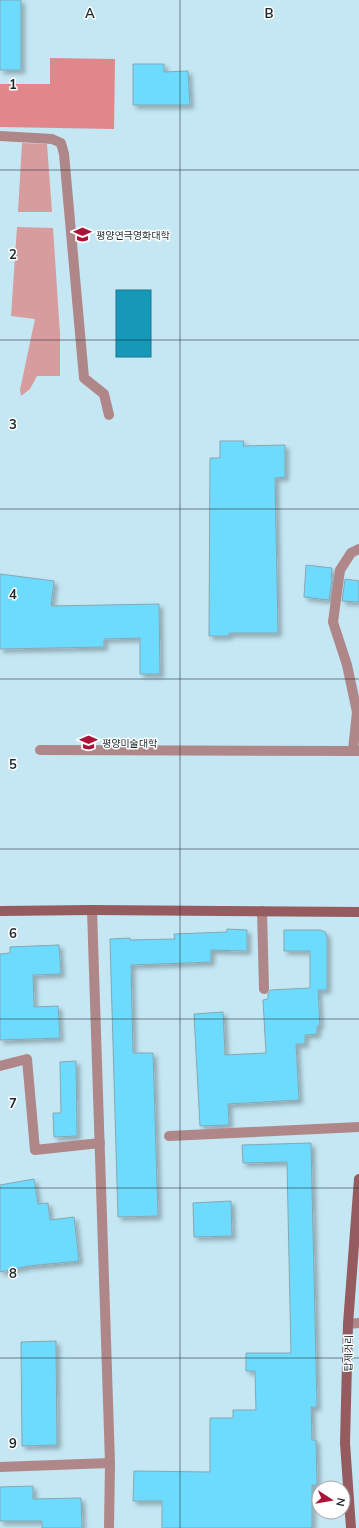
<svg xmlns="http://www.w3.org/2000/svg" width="359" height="1528" font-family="Mulish,'Noto Sans KR',sans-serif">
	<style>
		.green { fill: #d69c9e }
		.forest { fill: #e1868b }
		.water { fill: #1698b9; stroke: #187790 }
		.building { fill: #6ddbfe; stroke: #86a7b3; filter: url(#shadow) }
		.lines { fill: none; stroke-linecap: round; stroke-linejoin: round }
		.lane { stroke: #b08788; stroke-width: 10 }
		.street { stroke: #b08788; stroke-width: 10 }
		.secondary { stroke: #955b5f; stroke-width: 10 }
		.grid { fill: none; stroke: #1d2b2f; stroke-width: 1; stroke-opacity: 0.55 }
		.labels { text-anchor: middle; stroke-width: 3; stroke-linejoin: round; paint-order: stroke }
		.poi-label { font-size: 10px; fill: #1d2b2f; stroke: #fff; text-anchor: start }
		.street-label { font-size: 10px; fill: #1d2b2f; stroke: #fff }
		.grid-label { font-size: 13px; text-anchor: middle; font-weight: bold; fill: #1d2b2f; stroke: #fff; stroke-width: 3; stroke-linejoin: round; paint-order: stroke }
	</style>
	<defs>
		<filter id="shadow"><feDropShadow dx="3.5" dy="3.5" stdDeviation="2" flood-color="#0004"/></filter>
	</defs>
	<rect width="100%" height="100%" fill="#c4e7f3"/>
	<!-- green -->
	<g class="green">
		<path d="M22 143 47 144 52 212H18Z"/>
		<path d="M17 227 53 228 60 334V376H37L30 389 21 396 20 390 35 319 11 316Z"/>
	</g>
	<!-- forest -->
	<path class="forest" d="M50 58 115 59 114 129 0 127V84H50Z"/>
	<!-- water -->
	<rect class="water" x="116" y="290" width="35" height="67"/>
	<!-- building -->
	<g class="building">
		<rect x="0" y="0" width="21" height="70"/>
		<path d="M133 64H164V72L188 71 190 105H133Z"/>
		<path d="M220 441H244L243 446 285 445V477L275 478 278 633H229V636H209L210 458H220Z"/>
		<path d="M306 565 332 568 331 578H332L329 600 304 597Z"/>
		<path d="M0 574 54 581 51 606 159 604 160 674H140V638L104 639V647L0 649Z"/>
		<path d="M345 579 359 581V602L342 601Z"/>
		<path d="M227 929 247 930V951L211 950V962L131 965 133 1053H153L158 1216 118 1217 110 939 130 938V940L175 939 174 934 227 932Z"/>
		<path d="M284 930H320L325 932 327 937V990H318L320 1026H317V1034L305 1035V1044H296L299 1100 228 1104 229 1125 200 1126 194 1014 223 1012 225 1055 266 1053 263 1000 268 999V994L270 990 310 988V951H284Z"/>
		<path d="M59 945 61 974 33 975 34 1007 58 1006 60 1038 0 1040V954L10 953V947Z"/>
		<path d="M76 1061 77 1136 54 1137 53 1113H61L60 1062Z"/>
		<path d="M311 1143 317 1407H311L312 1440H316L317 1485H312V1528H162V1501H133L134 1471 210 1472V1418H233V1410H256L255 1371H246V1353H291L287 1162 243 1163 242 1145Z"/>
		<path d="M34 1179 38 1204 48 1203 50 1220 74 1217 79 1261 28 1266 0 1272V1185Z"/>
		<path d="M231 1201 232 1236 194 1237 193 1203Z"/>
		<path d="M56 1341 57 1445 22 1446 21 1342Z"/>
		<path d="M33 1486V1499L81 1498 82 1528H42V1521H0V1487Z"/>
	</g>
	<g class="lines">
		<!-- lane -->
		<g class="lane">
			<path d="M0 136 52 139 61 143 64 154 84 378 104 394 109 415"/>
			<path d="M40 750 359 751"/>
			<path d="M353 750 357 712 347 665 333 622 340 570 351 553 359 549"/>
			<path d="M0 1066 27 1059 35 1150 100 1143"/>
			<path d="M169 1136 359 1127"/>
			<path d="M348 1324 359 1323"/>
			<path d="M0 1467 110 1463"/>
		</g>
		<!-- street -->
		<g class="street">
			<path d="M92 910 110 1463 109 1528"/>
			<path d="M262 911 264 989"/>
		</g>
		<!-- secondary -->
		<g class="secondary">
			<path d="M0 911 92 910 359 912"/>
			<path d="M351 1528 345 1443 348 1324 359 1179"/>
		</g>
	</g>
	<!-- grid -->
	<path class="grid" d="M180 0V1528M0 170H359M0 340H359M0 509H359M0 679H359M0 849H359M0 1019H359M0 1188H359M0 1358H359"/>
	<!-- icons -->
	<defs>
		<symbol id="university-bare" viewBox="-9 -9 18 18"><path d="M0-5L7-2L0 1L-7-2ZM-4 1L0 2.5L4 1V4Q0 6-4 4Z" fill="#aa1438" stroke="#fff" stroke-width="2.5" paint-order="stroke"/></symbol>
	</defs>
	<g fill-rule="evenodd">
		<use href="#university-bare" x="70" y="222" width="25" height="25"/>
		<use href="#university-bare" x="76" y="730" width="25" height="25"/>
	</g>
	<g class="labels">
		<!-- poi labels -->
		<g class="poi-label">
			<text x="96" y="239">평양연극영화대학</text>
			<text x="102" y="747">평양미술대학</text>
		</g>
		<!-- street labels -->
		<g class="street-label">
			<text transform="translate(348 1353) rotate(-89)" y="4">탑제거리</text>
		</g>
	</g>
	<g class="grid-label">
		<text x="90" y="18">A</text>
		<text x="269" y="18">B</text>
		<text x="13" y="89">1</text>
		<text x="13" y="259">2</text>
		<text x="13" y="429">3</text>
		<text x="13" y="599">4</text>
		<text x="13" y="769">5</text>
		<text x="13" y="938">6</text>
		<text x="13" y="1108">7</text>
		<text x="13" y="1278">8</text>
		<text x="13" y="1448">9</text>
	</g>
	<!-- north arrow -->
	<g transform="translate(331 1500) rotate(102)"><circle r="19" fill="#ffffff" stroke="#a5aaac"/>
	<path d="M0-3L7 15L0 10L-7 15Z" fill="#aa1438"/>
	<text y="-6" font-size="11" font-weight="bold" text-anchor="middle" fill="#1d2b2f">N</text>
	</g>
</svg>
